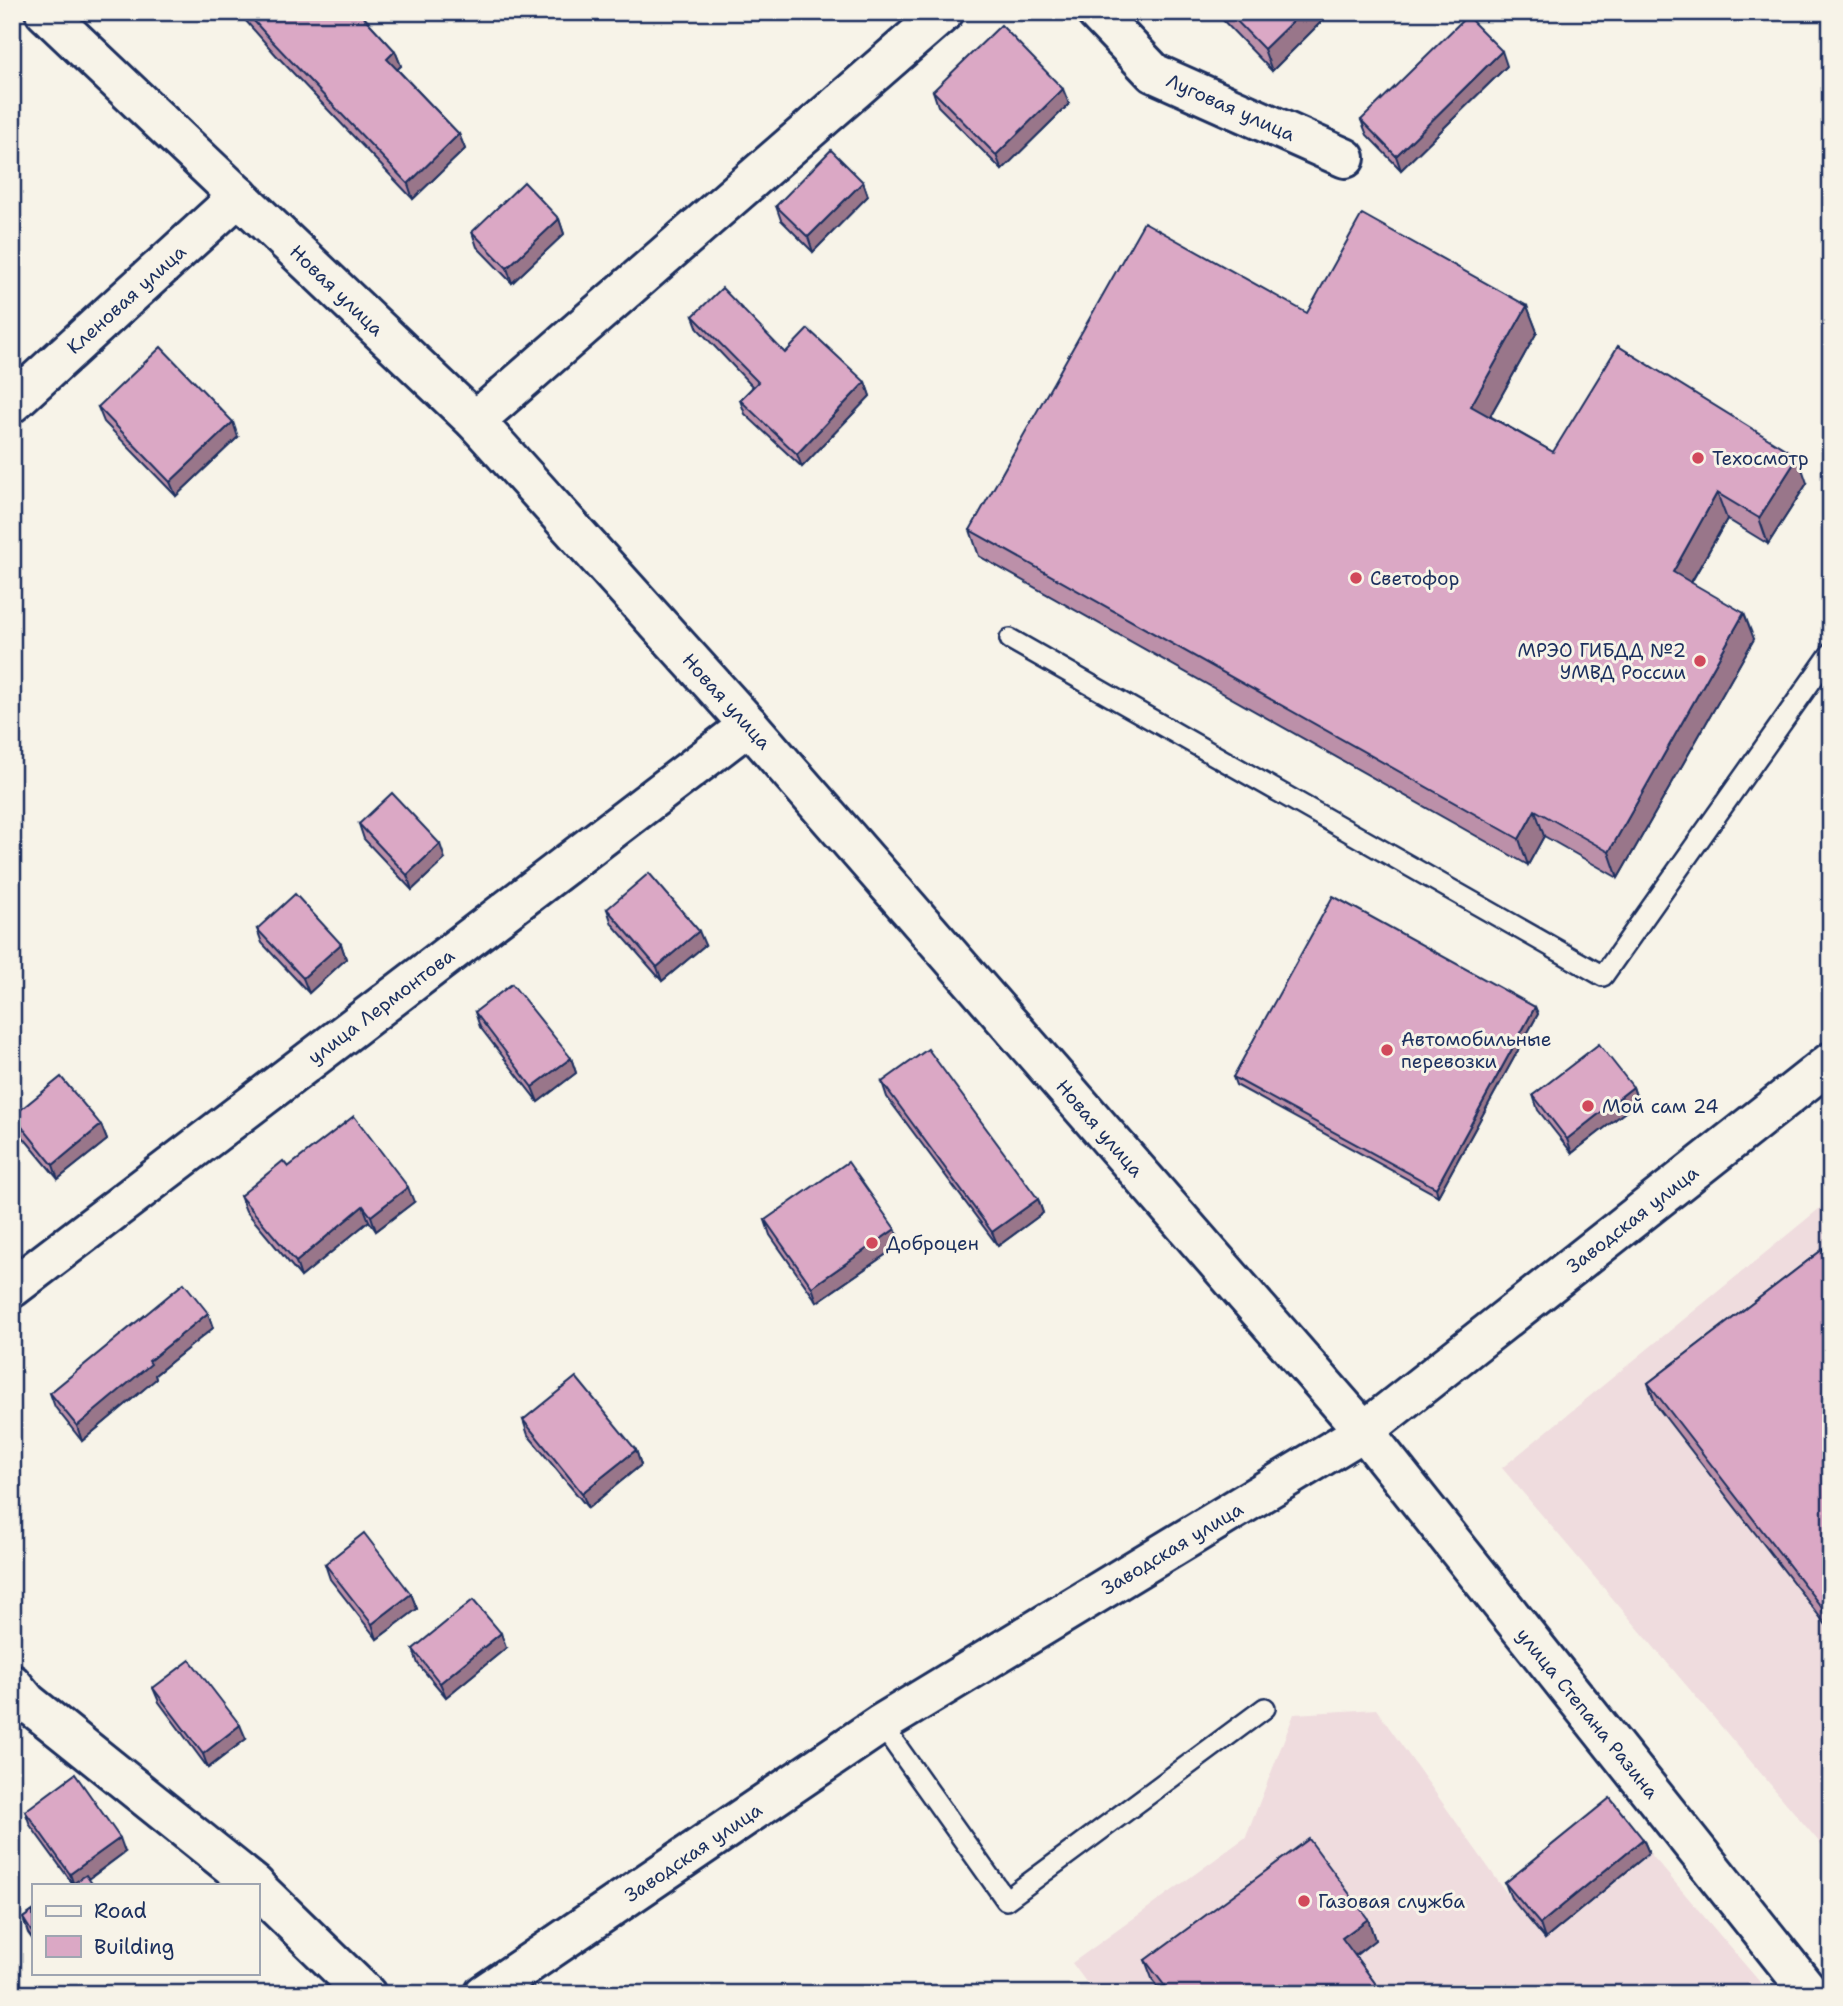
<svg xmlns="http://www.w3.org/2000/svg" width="1843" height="2006" font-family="'Shantell Sans',sans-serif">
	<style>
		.built { fill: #efdcde }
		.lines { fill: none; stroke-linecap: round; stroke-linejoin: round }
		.service-casing { stroke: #1b2f5e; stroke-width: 24 }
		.minor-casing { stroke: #1b2f5e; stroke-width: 44 }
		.tertiary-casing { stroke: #1b2f5e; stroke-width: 44 }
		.service { stroke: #f7f3e8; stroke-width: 19 }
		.minor { stroke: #f7f3e8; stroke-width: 38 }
		.tertiary { stroke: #f7f3e8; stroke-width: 38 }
		.wall { fill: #bc90a9; stroke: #1b2f5e; stroke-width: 2 }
		.shaded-wall { fill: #99768a; stroke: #1b2f5e; stroke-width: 2 }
		.building { fill: #dba8c5; stroke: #1b2f5e; stroke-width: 2 }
		.poi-dot { fill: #d1495b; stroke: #f7f3e8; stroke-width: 2.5 }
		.labels { text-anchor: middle; stroke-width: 6; stroke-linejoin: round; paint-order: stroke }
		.street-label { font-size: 19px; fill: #1b2f5e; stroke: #f7f3e8 }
		.poi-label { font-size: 19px; fill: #1b2f5e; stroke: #f7f3e8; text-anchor: start }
	</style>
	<rect width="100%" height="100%" fill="#f7f3e8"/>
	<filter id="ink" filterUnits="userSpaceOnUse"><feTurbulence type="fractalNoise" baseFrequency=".0143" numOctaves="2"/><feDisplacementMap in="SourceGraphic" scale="14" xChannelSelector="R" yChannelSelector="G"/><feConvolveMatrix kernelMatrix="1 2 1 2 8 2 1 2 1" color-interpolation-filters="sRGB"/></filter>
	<g filter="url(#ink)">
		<!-- built -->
		<g class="built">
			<path d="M1831 1199V1856L1502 1468Z"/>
			<path d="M1376 1709 1510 1898 1615 1812 1770 1994H1095L1072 1963 1246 1837 1294 1714Z"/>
		</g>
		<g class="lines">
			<defs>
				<g id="service">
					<path d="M1010 639 1603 976 1831 653"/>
					<path d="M881 1724 1006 1900 1265 1708"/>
				</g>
				<g id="minor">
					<path d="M45 12 475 421 749 725 1364 1431 1811 1994"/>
					<path d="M1096 12 1154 73 1345 158"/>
					<path d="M12 403 239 196"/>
					<path d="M475 421 944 12"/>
					<path d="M12 1288 749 725"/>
					<path d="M12 1684 27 1702 255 1885"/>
					<path d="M257 1888 366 1994"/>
				</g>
				<path id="tertiary" d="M484 1994 881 1724 1364 1431 1831 1062"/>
			</defs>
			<!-- service casing -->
			<use href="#service" class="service-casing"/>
			<!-- minor casing -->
			<use href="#minor" class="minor-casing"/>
			<!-- tertiary casing -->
			<use href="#tertiary" class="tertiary-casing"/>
			<!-- service -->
			<use href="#service" class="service"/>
			<!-- minor -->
			<use href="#minor" class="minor"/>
			<!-- tertiary -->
			<use href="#tertiary" class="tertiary"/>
		</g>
		<!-- wall -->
		<g class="wall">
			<path d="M238 12H359L395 51 401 66 397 69 459 134 465 149 413 199 276 55Z"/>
			<path d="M1215 12H1331L1272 71Z"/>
			<path d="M1507 66 1401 170 1367 135 1361 120Z"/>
			<path d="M933 91 1069 104 1002 170 938 106Z"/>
			<path d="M863 182 868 196 813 252 781 220 776 206Z"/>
			<path d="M559 219 564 234 512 283 477 247 472 232Z"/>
			<path d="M1527 306 1537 332 1490 416 1553 452 1807 483 1768 544 1727 519 1691 583 1754 639 1618 878 1544 836 1528 865 979 556 970 530 1307 313Z"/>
			<path d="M693 316 785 353 865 382 870 396 802 467 745 414 740 400 753 387 698 329Z"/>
			<path d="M98 407 238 437 176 496 104 422Z"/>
			<path d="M359 824 445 859 412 890 364 839Z"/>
			<path d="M607 909 705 945 662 981 612 924Z"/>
			<path d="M257 929 341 944 346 959 309 993 262 943Z"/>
			<path d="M1535 1007 1538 1014 1438 1196 1236 1085 1233 1077Z"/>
			<path d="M475 1012 571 1058 576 1073 538 1102 480 1027Z"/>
			<path d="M882 1082 1038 1199 1043 1213 998 1246 887 1097Z"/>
			<path d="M1633 1087 1638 1102 1572 1153 1538 1110 1533 1095Z"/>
			<path d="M13 1116 101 1125 107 1140 58 1179 18 1131Z"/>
			<path d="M288 1167 414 1202 376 1231 369 1221 301 1277 246 1211 240 1196Z"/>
			<path d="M765 1220 895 1229 901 1244 817 1302 770 1235Z"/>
			<path d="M1831 1243 1830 1630 1656 1405 1648 1383Z"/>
			<path d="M213 1328 155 1375 156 1379 82 1441 55 1407 50 1393Z"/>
			<path d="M523 1420 636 1450 641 1465 588 1508 528 1435Z"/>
			<path d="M325 1564 411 1594 417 1609 377 1639 330 1579Z"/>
			<path d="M506 1648 446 1697 418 1664 413 1649Z"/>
			<path d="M153 1688 246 1739 208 1768 159 1702Z"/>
			<path d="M25 1811 125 1852 89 1879 73 1884 30 1825Z"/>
			<path d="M1643 1839 1649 1853 1545 1939 1511 1898 1505 1883Z"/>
			<path d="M33 1911V1940L28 1933 23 1918Z"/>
			<path d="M1368 1919 1375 1940 1355 1956 1383 1994H1162L1153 1981 1145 1960Z"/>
		</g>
		<!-- shaded-wall -->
		<g class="shaded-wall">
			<path d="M1302 12H1331L1272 71 1264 49Z"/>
			<path d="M395 51 401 66 392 74 387 59Z"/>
			<path d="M1502 51 1507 66 1401 170 1396 156Z"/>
			<path d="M1063 89 1069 104 1002 170 996 155Z"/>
			<path d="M459 134 465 149 413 199 408 184Z"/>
			<path d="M863 182 868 196 813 252 808 237Z"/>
			<path d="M559 219 564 234 512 283 507 268Z"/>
			<path d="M1527 306 1537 332 1481 432 1471 406Z"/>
			<path d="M865 382 870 396 802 467 797 454Z"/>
			<path d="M233 422 238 437 176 496 170 482Z"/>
			<path d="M1798 457 1807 483 1768 544 1759 518Z"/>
			<path d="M1717 493 1727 519 1682 598 1673 572Z"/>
			<path d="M1744 613 1754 639 1618 878 1609 852Z"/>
			<path d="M1535 810 1544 836 1528 865 1519 839Z"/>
			<path d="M440 844 445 859 412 890 407 875Z"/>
			<path d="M699 931 705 945 662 981 657 967Z"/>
			<path d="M341 944 346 959 309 993 303 978Z"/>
			<path d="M1535 1007 1538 1014 1438 1196 1436 1188Z"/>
			<path d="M571 1058 576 1073 538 1102 532 1087Z"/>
			<path d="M1633 1087 1638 1102 1572 1153 1567 1139Z"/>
			<path d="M101 1125 107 1140 58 1179 53 1165Z"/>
			<path d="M408 1187 414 1202 376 1231 371 1216Z"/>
			<path d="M1038 1199 1043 1213 998 1246 992 1232Z"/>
			<path d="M363 1206 369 1221 301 1277 296 1262Z"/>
			<path d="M895 1229 901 1244 817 1302 812 1287Z"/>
			<path d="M208 1313 213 1328 155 1375 156 1379 82 1441 77 1426 149 1361Z"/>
			<path d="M636 1450 641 1465 588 1508 582 1493Z"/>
			<path d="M14 1497 19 1512 12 1518V1499Z"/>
			<path d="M411 1594 417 1609 377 1639 372 1624Z"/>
			<path d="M1831 1603V1630H1830L1823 1609Z"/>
			<path d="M501 1633 506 1648 446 1697 440 1683Z"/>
			<path d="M240 1725 246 1739 208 1768 203 1754Z"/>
			<path d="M120 1838 125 1852 80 1885H74L70 1874Z"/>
			<path d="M1643 1839 1649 1853 1545 1939 1540 1924Z"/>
			<path d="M1368 1919 1375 1940 1350 1959 1342 1938Z"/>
		</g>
		<!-- building -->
		<g class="building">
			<path d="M246 12H359L395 51 387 59 459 134 408 184 271 40Z"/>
			<path d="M1228 12H1302L1264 49Z"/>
			<path d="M1467 16 1502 51 1396 156 1361 120Z"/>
			<path d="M1001 25 1063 89 996 155 933 91Z"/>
			<path d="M831 150 863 182 808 237 776 206Z"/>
			<path d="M524 182 559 219 507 268 472 232Z"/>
			<path d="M1362 214 1527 306 1471 406 1553 452 1618 346 1798 457 1759 518 1717 493 1673 572 1744 613 1609 852 1535 810 1519 839 970 530 1144 222 1307 313Z"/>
			<path d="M722 288 785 353 808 329 865 382 797 454 740 400 758 382 693 316Z"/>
			<path d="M161 347 233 422 170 482 98 407Z"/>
			<path d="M392 793 440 844 407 875 359 824Z"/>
			<path d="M649 873 699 931 657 967 607 909Z"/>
			<path d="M295 894 341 944 303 978 257 929Z"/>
			<path d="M1333 896 1535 1007 1436 1188 1233 1077Z"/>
			<path d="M512 984 571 1058 532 1087 475 1012Z"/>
			<path d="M1599 1044 1633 1087 1567 1139 1533 1095Z"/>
			<path d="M928 1049 1038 1199 992 1232 882 1082Z"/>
			<path d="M61 1077 101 1125 53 1165 13 1116Z"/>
			<path d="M354 1116 408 1187 371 1216 363 1206 296 1262 240 1196 283 1161 288 1167Z"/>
			<path d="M848 1162 895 1229 812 1287 765 1220Z"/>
			<path d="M1831 1243V1603L1823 1609 1648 1383Z"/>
			<path d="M184 1283 208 1313 149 1361 151 1364 77 1426 50 1393Z"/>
			<path d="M576 1377 636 1450 582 1493 523 1420Z"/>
			<path d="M364 1533 411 1594 372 1624 325 1564Z"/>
			<path d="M473 1600 501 1633 440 1683 413 1649Z"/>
			<path d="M190 1660 240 1725 203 1754 153 1688Z"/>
			<path d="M75 1774 120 1838 70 1874 25 1811Z"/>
			<path d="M1610 1798 1643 1839 1540 1924 1505 1883Z"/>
			<path d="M1309 1839 1368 1919 1342 1938 1383 1994H1171L1145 1960Z"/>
			<path d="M86 1875 93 1885H71Z"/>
			<path d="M33 1911V1934L23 1918Z"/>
		</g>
	</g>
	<!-- markers -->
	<g class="poi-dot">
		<circle cx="1698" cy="458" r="7"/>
		<circle cx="1356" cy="578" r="7"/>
		<circle cx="1700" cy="661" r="7"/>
		<circle cx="1387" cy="1050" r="7"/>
		<circle cx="1588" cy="1106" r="7"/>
		<circle cx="872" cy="1243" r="7"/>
		<circle cx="1304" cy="1901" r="7"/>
	</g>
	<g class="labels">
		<!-- street labels -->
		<g class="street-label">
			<text transform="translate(1231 107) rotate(24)" y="7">Луговая улица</text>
			<text transform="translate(337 290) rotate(44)" y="7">Новая улица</text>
			<text transform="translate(126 299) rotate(-42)" y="7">Кленовая улица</text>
			<text transform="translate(727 701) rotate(48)" y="7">Новая улица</text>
			<text transform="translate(381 1006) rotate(-37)" y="7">улица Лермонтова</text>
			<text transform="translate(1100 1128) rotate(49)" y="7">Новая улица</text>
			<text transform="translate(1632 1219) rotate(-38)" y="7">Заводская улица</text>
			<text transform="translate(1172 1548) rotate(-31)" y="7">Заводская улица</text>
			<text transform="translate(1588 1713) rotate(51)" y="7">улица Степана Разина</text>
			<text transform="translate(693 1852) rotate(-34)" y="7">Заводская улица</text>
		</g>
		<!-- poi labels -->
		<g class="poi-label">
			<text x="1712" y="465">Техосмотр</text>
			<text x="1370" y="585">Светофор</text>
			<text x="1686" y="657" text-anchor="end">МРЭО ГИБДД №2<tspan x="1686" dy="22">УМВД России</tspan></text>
			<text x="1401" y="1046">Автомобильные<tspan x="1401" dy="22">перевозки</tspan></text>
			<text x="1602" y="1113">Мой сам 24</text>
			<text x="886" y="1250">Доброцен</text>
			<text x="1318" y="1908">Газовая служба</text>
		</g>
	</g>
	<!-- margin -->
	<rect width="1843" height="2006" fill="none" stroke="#f7f3e8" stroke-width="42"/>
	<rect x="21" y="21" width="1801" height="1964" fill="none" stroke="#1b2f5e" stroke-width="2.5" filter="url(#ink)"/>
	<!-- legend -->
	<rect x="32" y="1884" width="228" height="91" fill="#f7f3e8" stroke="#9fa5b1" stroke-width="2"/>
	<rect x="46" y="1906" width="35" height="10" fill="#f7f3e8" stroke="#9fa5b1" stroke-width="2"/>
	<text x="94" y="1918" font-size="21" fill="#1b2f5e">Road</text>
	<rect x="46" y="1936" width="35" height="21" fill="#dba8c5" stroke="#9fa5b1" stroke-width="2"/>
	<text x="94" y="1954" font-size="21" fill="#1b2f5e">Building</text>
</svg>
